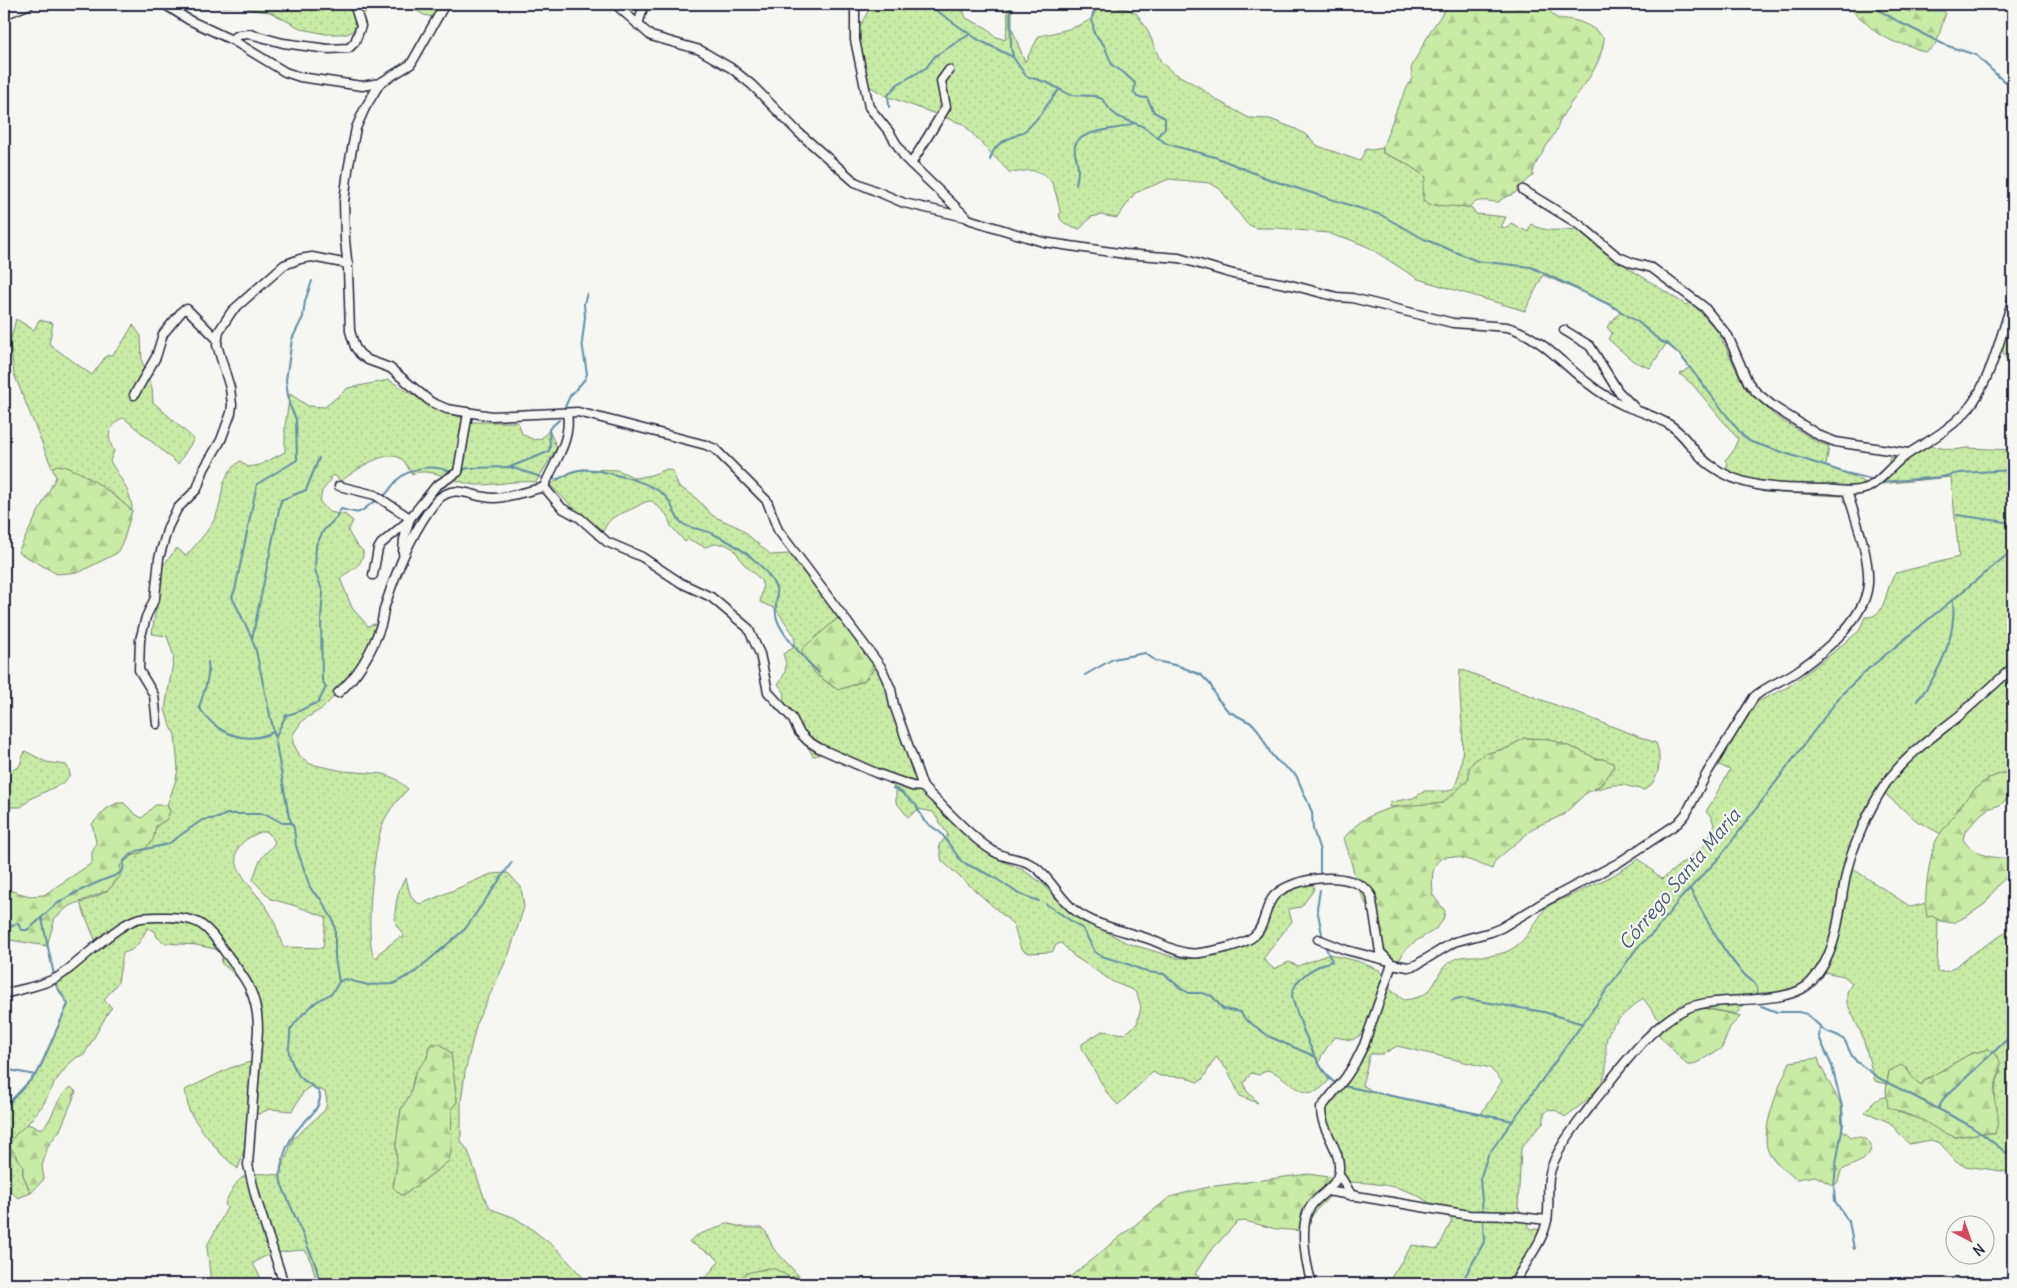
<svg xmlns="http://www.w3.org/2000/svg" width="2017" height="1288" font-family="Delius,sans-serif">
	<style>
		.green { fill: url(#green-dots); stroke: #758770; fill-rule: evenodd }
		.forest { fill: url(#forest-firs); stroke: #758770 }
		.lines { fill: none; stroke-linecap: round; stroke-linejoin: round }
		.stream { stroke: #628da6; stroke-width: 2 }
		.minor-casing { stroke: #22223b; stroke-width: 11 }
		.minor { stroke: #f6f6f2; stroke-width: 8 }
		.labels { text-anchor: middle; stroke-width: 4.5; stroke-linejoin: round; paint-order: stroke }
		.water-label { font-size: 19px; font-style: italic; fill: #425871; stroke: #f6f6f2 }
	</style>
	<defs>
		<pattern id="green-dots" width="8" height="8" patternUnits="userSpaceOnUse" patternTransform="scale(1.25)"><rect width="8" height="8" fill="#c8eca5"/><path d="M2 2h.1M6 6h.1" fill="none" stroke="#acca8f" stroke-width="1.8" stroke-linecap="round"/></pattern>
		<pattern id="forest-firs" width="22" height="20" patternUnits="userSpaceOnUse" patternTransform="scale(1.25)"><rect width="22" height="20" fill="#c8eca5"/><path d="M5 1l3.5 6h-7zM16 11l3.5 6h-7z" fill="#acca8f"/></pattern>
	</defs>
	<rect width="100%" height="100%" fill="#f6f6f2"/>
	<filter id="ink" filterUnits="userSpaceOnUse"><feTurbulence type="fractalNoise" baseFrequency=".02" numOctaves="2"/><feDisplacementMap in="SourceGraphic" scale="10" xChannelSelector="R" yChannelSelector="G"/><feConvolveMatrix kernelMatrix="1 2 1 2 8 2 1 2 1" color-interpolation-filters="sRGB"/></filter>
	<g filter="url(#ink)">
		<!-- green -->
		<g class="green">
			<path d="M208 4H408V6C383 4 363 4 353 31L347 34H326L302 29 270 12 253 10 244 6 219 7Z"/>
			<path d="M872 4H961L966 18 987 28 994 36 1005 40 1008 24 1007 4H1012V29L1025 62 1039 36C1052 33 1087 27 1094 15 1096 12 1097 7 1098 4H1111L1118 8 1128 9 1137 14 1147 29 1161 62 1171 71 1201 88 1215 99 1249 118 1270 119 1296 129 1308 136 1318 146 1360 161 1366 149 1371 150 1383 148V153L1404 162 1426 177 1422 194 1428 205 1467 206 1472 208 1476 214 1506 217 1501 227 1507 228 1511 223 1528 232 1531 224C1544 233 1563 230 1578 229L1604 252 1686 305 1691 302 1719 333 1745 388 1774 415 1819 443 1829 446 1826 466 1855 477 1857 479 1866 483 1868 487 1841 496 1764 492 1723 478 1720 475 1728 464 1725 460 1732 453 1738 439 1693 385 1680 374 1690 367 1681 355 1666 344 1650 368 1633 361 1608 339 1612 333 1607 327 1621 311 1609 304 1543 275 1525 311 1418 279 1368 247 1346 238H1341L1328 233 1277 228H1256L1247 224 1220 189 1210 183 1169 179 1135 193 1117 218 1101 215 1091 217 1080 229C1074 227 1063 225 1060 218 1059 215 1060 213 1060 210 1056 196 1055 177 1038 172 1027 168 1019 174 1009 172L963 124 886 96 864 83 853 39Z"/>
			<path d="M2013 310V374L2001 347Z"/>
			<path d="M16 319 34 330 39 320 53 323 49 344 92 375 106 356 112 355 121 345 133 325 141 336 142 362 152 388 153 402 194 439 178 464 124 418 120 419C107 429 107 437 114 451L110 461C118 475 133 494 132 511 111 491 87 474 60 465L52 468 14 374 10 342Z"/>
			<path d="M389 380 428 404 473 422H518L522 434 534 440 542 438 549 430 557 448 536 482C516 480 497 485 477 485 455 484 434 466 411 474 409 469 406 464 403 460 387 446 354 472 341 481L334 475 329 478 331 480 322 491 320 502 329 512 346 515 353 521 348 531 355 543 363 551C364 566 350 570 340 578L352 608 368 626 382 622 379 636 365 652 360 666 343 682 336 694 323 708 303 720 293 734V743L300 756 310 764 343 771 384 774 396 779 408 789C398 800 389 809 383 823 374 845 364 936 374 957H378L380 952 400 937 403 939 404 937C403 931 398 930 396 924 393 914 398 885 406 878 409 888 409 901 421 904L491 874 508 873 521 887 524 907 509 954 477 1022 465 1072 461 1102V1141L468 1151 484 1197 491 1209 513 1217 528 1226 557 1249 589 1284H317L312 1264 305 1250C289 1251 265 1252 253 1264L262 1280 267 1284H211L207 1246 227 1208 225 1203C241 1171 245 1172 279 1175L293 1139 325 1110 327 1102 325 1092 311 1086 304 1091 292 1111 269 1109 259 1114 250 1112V1132L238 1169 221 1154 201 1129 189 1111 185 1090 230 1068 254 1061C255 1018 259 991 221 963L223 954 220 950 196 945 165 943 157 937 155 931 147 928C142 939 136 951 123 953L118 982 104 1000 112 1008 110 1009 84 1055 77 1057 68 1065 55 1082 43 1105 25 1127 15 1135 12 1153 23 1166V1175L31 1193 18 1198 8 1189 4 1193V1108L38 1073 68 1004 55 982 99 949 80 903C100 895 119 890 120 866 137 848 150 856 156 826L167 819 170 811 167 805 176 780 178 768 175 735 169 722 165 709 174 657 167 636 152 634 157 601V573L177 548 186 556C196 544 209 531 215 518 226 495 216 480 240 461L248 467 260 465 285 452V426L290 394 308 406 325 407 348 388ZM261 832H268L275 842C273 847 269 849 265 854 258 861 256 871 253 880L271 899 296 906 326 917 323 948 283 947C278 933 275 919 266 907 248 881 211 851 261 832ZM432 1044H440L451 1053 457 1102 452 1108 444 1165 404 1195 393 1187 397 1165 396 1144 401 1109 410 1095 414 1076 427 1058 429 1047Z"/>
			<path d="M1929 446 1953 450 1967 448 2013 450V772C1978 773 1960 808 1941 834L1917 821 1884 793 1873 808 1850 867 1911 907 1926 903V910L1938 920 1937 972 1949 971 1972 954 2013 928V1175L2009 1172 1965 1166 1956 1162 1940 1143 1931 1140 1909 1144 1889 1122 1865 1112C1872 1104 1875 1098 1886 1097L1898 1112 1922 1120 1955 1137 1983 1133 1995 1134C1994 1112 1991 1091 2001 1071L1989 1049 1970 1054 1925 1080 1922 1085 1914 1081 1907 1068 1889 1071 1887 1084 1875 1081 1862 1035 1847 1003V992L1852 983 1844 976 1818 971 1797 990 1752 996 1736 1014 1694 1006 1664 1027 1643 998C1634 1006 1612 1022 1608 1034 1604 1045 1607 1057 1606 1068 1604 1090 1581 1105 1565 1117L1557 1111 1549 1109 1544 1114V1121L1521 1148 1518 1207 1531 1229 1549 1230 1514 1284H1387L1412 1245 1438 1249 1452 1220C1441 1212 1431 1203 1420 1197 1398 1184 1365 1182 1340 1182L1339 1168 1320 1114 1360 1060 1364 1033 1352 1040 1334 1037 1322 1055 1319 1063 1329 1080C1305 1111 1290 1075 1267 1070L1259 1075 1251 1073 1244 1083 1246 1090 1258 1103 1240 1096 1228 1071 1216 1057 1202 1080 1197 1082 1185 1077 1160 1076 1153 1072 1118 1105 1107 1093 1082 1048V1044L1102 1031 1125 1034 1137 1024 1141 1007 1137 994 1133 990 1113 982 1091 967 1075 957 1061 943 1056 945 1052 952 1028 953 1021 949 1013 924 942 861 939 845 948 835 933 812 919 809 908 817 896 802V790L892 784 833 752 813 756C806 744 800 731 791 721 785 715 777 712 773 705L783 701 785 693 778 684C786 674 788 666 783 654L793 648 795 642 794 635 776 609 760 602 763 587 761 580 743 563 734 549 725 544H715L705 547 688 539 685 542 671 526 667 515 652 501C644 501 642 504 634 508 615 517 608 515 601 538L585 519 550 485 569 473 582 469 618 470 635 478 651 475 667 469 673 471 678 486 694 496 713 516 740 528 771 555 790 554 838 618 833 622 816 674 833 687 844 688 864 681 876 666 896 703 906 745 938 809 989 855 1023 870 1042 883 1061 905 1084 920 1127 943 1177 958H1200L1244 946 1255 938 1270 905 1278 897 1300 886 1314 883 1313 891 1301 907 1288 909 1292 921 1263 959 1274 969 1289 962 1298 966 1329 954 1357 961 1379 970 1391 990 1404 1000C1444 996 1430 970 1455 959 1464 955 1477 956 1486 956 1521 954 1528 933 1546 907L1552 904 1612 876 1639 859 1662 879 1706 844 1714 825 1711 816 1706 812 1730 770 1717 764 1742 721 1757 702 1788 687 1831 654 1859 631 1865 617C1888 619 1884 586 1896 573L1959 557 1951 477 1880 484 1886 474 1890 457 1903 458ZM1397 1046 1490 1068 1502 1081 1481 1114 1376 1093 1362 1085 1370 1054H1383Z"/>
			<path d="M1460 669 1656 743C1662 757 1660 783 1644 790L1623 785H1612L1594 790 1602 784 1603 759H1596L1586 753 1550 739 1524 738 1508 748 1488 753 1469 775V779L1443 804 1389 807 1391 802 1413 798 1425 791H1448L1454 788C1471 753 1457 706 1460 669Z"/>
			<path d="M25 751 46 762 66 765 69 770 70 775 63 783 32 798 21 807H4V770L7 772 19 767Z"/>
			<path d="M4 908C10 916 11 930 10 940L4 947Z"/>
			<path d="M725 1223 746 1228H762L766 1232 773 1248 798 1275 791 1279 786 1275 741 1278V1284H698L710 1273 719 1261 713 1255 689 1242C697 1231 715 1232 725 1223Z"/>
		</g>
		<!-- forest -->
		<g class="forest">
			<path d="M408 4H450L433 17 424 15 408 6Z"/>
			<path d="M1449 4H1534L1548 9 1556 18C1575 19 1590 23 1604 38 1601 70 1579 89 1563 115 1560 119 1559 124 1557 129 1553 137 1547 144 1543 152 1539 159 1532 168 1533 176 1526 180 1523 186 1517 191 1512 197 1504 195 1499 202 1487 202 1478 197 1469 207L1428 205 1423 200V186L1426 177 1404 162 1383 153V146L1398 106 1412 78 1411 68 1431 30Z"/>
			<path d="M1845 4H1893L1907 11H1944L1946 14C1939 27 1941 48 1924 52L1908 45 1894 42 1877 33Z"/>
			<path d="M57 465C78 466 116 496 132 511L124 539 117 553 80 572 57 574 18 552 56 477 52 468Z"/>
			<path d="M838 618 876 666 864 681 838 690 816 674 801 653 803 648Z"/>
			<path d="M1524 738 1550 739 1586 753 1596 759H1603L1613 763 1614 767 1602 784 1585 794 1563 815 1535 827 1495 861 1492 869C1462 857 1427 840 1433 892L1432 894 1445 911C1443 941 1399 933 1398 971L1387 961 1369 911 1358 886 1344 838C1372 804 1402 806 1443 803L1469 779V768L1475 760 1488 753 1508 748Z"/>
			<path d="M2013 772V794L2000 805 1988 809 1981 814 1965 832 1963 839C1972 856 1996 859 2013 858V871L1998 885 1985 904 1967 916 1953 923 1941 921 1932 916 1927 917C1923 899 1929 858 1936 841 1939 834 1945 828 1949 822 1965 799 1983 773 2013 772Z"/>
			<path d="M117 803H124L135 814 142 818 155 805H167L170 811 167 819 156 826 153 840 141 853 129 856 120 866V877L107 891 69 906 55 918 47 946 10 940C11 923 4 909 4 893L11 891 30 896 44 895 92 863V853L96 842 92 824 106 809Z"/>
			<path d="M1694 1006 1741 1016 1730 1027 1722 1048 1693 1065H1687L1659 1035 1661 1033 1659 1031 1679 1015Z"/>
			<path d="M431 1044H440L451 1053 457 1102 452 1108 451 1150 449 1161 444 1165 404 1195H401L393 1187 397 1165 396 1144 401 1109 410 1095 416 1071 427 1058 429 1047Z"/>
			<path d="M1989 1049C2011 1063 1994 1075 1994 1095 1994 1101 1997 1108 1998 1114 1999 1121 1996 1128 1995 1134L1983 1133 1955 1137 1942 1132 1922 1120 1888 1107 1886 1091 1889 1071 1901 1065C1911 1070 1910 1079 1922 1085L1925 1080 1970 1054Z"/>
			<path d="M1818 1058 1820 1065 1841 1105 1842 1129 1851 1137C1871 1135 1878 1148 1863 1160 1856 1164 1848 1166 1841 1171L1838 1182 1834 1186 1815 1176 1796 1179 1794 1178C1786 1170 1775 1163 1769 1153 1758 1134 1781 1081 1790 1062Z"/>
			<path d="M71 1087 76 1092 60 1130 48 1146 42 1166 44 1179 31 1193 23 1175V1166L9 1145 15 1135 27 1124 42 1129C55 1117 55 1097 71 1087Z"/>
			<path d="M1308 1174 1336 1178 1340 1182 1339 1188C1322 1205 1315 1208 1303 1231L1276 1229 1245 1221 1237 1222 1208 1254 1195 1274 1208 1282 1207 1284H1061L1170 1197 1208 1187Z"/>
			<path d="M768 1268 775 1269 791 1278 798 1275 808 1284H741L740 1278 747 1273Z"/>
		</g>
		<g class="lines">
			<!-- stream -->
			<g class="stream">
				<path d="M927 4 977 39 1013 57 1026 76 1048 83 1070 95 1095 96 1102 99 1112 112 1119 117 1142 126 1167 144 1215 157 1271 180 1381 215 1424 239 1477 261 1531 267 1610 305 1638 322 1660 341 1668 344 1680 355 1742 435 1751 442 1846 473 1875 480"/>
				<path d="M1010 4 1011 47 1013 56"/>
				<path d="M1096 4 1092 17 1094 33 1104 45 1112 65 1124 73 1135 83 1134 92 1137 97 1147 98 1154 112 1165 118V128L1160 133 1158 138"/>
				<path d="M1868 4 1901 23 1945 45 1976 55 2000 78 2013 87"/>
				<path d="M889 107 888 95 898 84 926 68 935 56 970 34"/>
				<path d="M990 160C996 137 1012 141 1027 129 1040 118 1048 102 1059 90"/>
				<path d="M1076 185C1077 179 1078 174 1078 169 1078 161 1073 152 1075 145 1082 128 1121 131 1134 123"/>
				<path d="M312 281 305 301 303 317 292 339 286 380 289 404 296 419 297 460 257 484 235 590 232 597 251 636 256 651 275 738 289 817 294 828 296 846 310 887 313 892 320 898 333 920 335 930V958L339 982 332 993 316 1002 301 1016 290 1030C291 1038 288 1047 289 1053 290 1059 295 1069 298 1074 302 1083 322 1087 320 1098 318 1112 306 1119 298 1129 287 1142 278 1165 281 1183L316 1266 320 1284"/>
				<path d="M564 409 570 396 585 379 587 374 582 342 585 317 584 304 587 293"/>
				<path d="M510 467 548 452 550 448 549 429 559 420"/>
				<path d="M458 476 460 475 465 469 469 468 510 467 541 477"/>
				<path d="M550 479C560 481 566 474 574 471 586 468 605 472 616 475 631 478 661 487 669 501 674 509 675 518 683 524 691 529 702 529 711 533 733 542 761 561 773 582 781 595 774 603 776 615 779 633 806 660 819 673"/>
				<path d="M1882 482 1941 477 1960 473 2013 470"/>
				<path d="M383 497C390 491 394 481 402 476 417 466 435 465 451 472"/>
				<path d="M1957 515 2013 523"/>
				<path d="M252 639 281 500 306 490 319 458"/>
				<path d="M208 662C210 678 204 692 199 707 215 733 245 746 273 732"/>
				<path d="M1085 675 1113 659 1145 653 1156 661 1179 666 1201 675 1210 684 1217 698 1228 711 1253 724 1258 730 1271 754 1276 760 1296 775 1312 812 1313 829 1320 851V875"/>
				<path d="M1917 701C1939 674 1957 636 1953 600"/>
				<path d="M275 738 286 715C300 713 305 706 318 703L326 687 322 680 321 617 323 593 315 570 316 545 324 530 335 519 341 509C367 516 356 512 377 500"/>
				<path d="M893 788 901 792 916 805 924 821 941 833 962 862 992 876 1019 894 1039 901"/>
				<path d="M1690 889C1706 918 1720 948 1742 972 1752 984 1757 979 1758 997"/>
				<path d="M1320 890 1317 908 1323 939"/>
				<path d="M1046 904 1083 929 1095 952 1101 956 1125 963 1147 972 1164 974 1182 989 1189 993H1202L1212 996 1223 1009 1240 1012 1245 1019 1270 1037 1314 1056"/>
				<path d="M42 919 54 975"/>
				<path d="M4 937 11 926 18 923 21 930H27C37 924 44 914 53 907 68 895 99 881 117 875L123 870 124 861 129 856 137 851 168 844 202 820 218 818 227 814H260L268 815 282 823H291"/>
				<path d="M1325 946 1332 961C1316 966 1292 978 1292 997 1298 1018 1318 1075 1337 1084"/>
				<path d="M339 982 344 979 368 985 393 984 415 972 465 929 512 862"/>
				<path d="M1452 1000 1461 998 1544 1012 1583 1024"/>
				<path d="M1761 1006 1777 1012H1799L1807 1014 1824 1030 1839 1036 1845 1041 1852 1056 1857 1062 1879 1078 1967 1124 1985 1136 2013 1158"/>
				<path d="M1820 1026 1819 1037 1832 1066 1842 1107 1843 1124 1836 1164 1834 1188 1835 1201 1849 1222 1854 1249"/>
				<path d="M4 1069 35 1075"/>
				<path d="M1344 1086 1513 1121"/>
				<path d="M4 1108 38 1072 68 1004 55 984"/>
				<path d="M1938 1109 1944 1098 2013 1034"/>
				<path d="M1483 1213 1480 1179 1488 1155 1637 948 1655 931 1680 899 1720 857 1841 695 1867 670 2013 550"/>
				<path d="M1461 1284 1484 1242 1483 1217"/>
			</g>
			<defs>
				<g id="minor">
					<path d="M164 4 189 20 234 41 285 72 300 77 362 86 380 83 411 64 445 4"/>
					<path d="M615 4 651 36 700 50 731 68 752 85 798 132 855 182 904 203 965 217 971 220 1043 242 1125 254 1179 258 1233 274 1291 285 1337 297 1352 298 1453 323 1507 327C1541 336 1562 364 1589 384 1600 393 1612 400 1625 406 1640 412 1656 416 1670 425 1686 435 1694 454 1710 465 1745 491 1784 488 1826 489 1839 490 1854 493 1867 488 1879 483 1890 467 1901 459 1915 448 1931 441 1945 430 1956 422 1967 412 1974 401 1992 374 2003 329 2013 299"/>
					<path d="M855 4V40L869 107 890 133 905 158 964 215"/>
					<path d="M4 15 30 4"/>
					<path d="M638 25 644 4"/>
					<path d="M231 39 239 35 250 34 283 43 328 49 349 48 355 42 361 26 354 4"/>
					<path d="M380 83 365 108 356 128 348 170 344 202 345 240 348 269 350 331 355 347 360 354 368 360 390 368 431 402 447 409 492 416 578 412 706 445 715 449 767 501 778 530 881 667 891 689 894 705 923 787C930 795 938 801 945 809 959 823 975 840 993 851 1006 860 1023 857 1035 867 1050 878 1059 897 1073 909 1094 926 1122 930 1146 938 1164 944 1181 956 1200 953 1215 951 1244 945 1254 936 1266 926 1264 907 1274 896 1293 876 1355 869 1371 895L1380 952 1392 964 1408 967 1416 965 1454 942 1491 932 1501 928 1546 901 1618 863 1678 823 1686 814 1707 773 1754 697C1767 685 1786 680 1800 669 1826 650 1865 619 1868 584 1870 556 1855 518 1847 491"/>
					<path d="M911 164 946 107 941 81 949 70"/>
					<path d="M1523 190 1580 225 1617 256 1633 263 1652 268 1704 307 1728 336 1748 382 1756 392 1774 407 1820 436 1836 442 1908 453"/>
					<path d="M1564 330 1590 346 1618 391 1634 407"/>
					<path d="M134 395 156 357 163 334 183 310 187 309 217 339"/>
					<path d="M339 486 375 495 410 518 404 539 403 553"/>
					<path d="M544 487 562 508 580 518 607 542 642 557 681 583 711 597 748 628 760 654 768 692 792 718 799 732 808 741 819 748 876 773 912 786 923 787"/>
					<path d="M544 487C554 462 572 440 567 413"/>
					<path d="M373 575 378 549 381 544 407 522 436 486 458 472 468 413"/>
					<path d="M338 693C359 675 372 651 381 625 383 618 383 610 386 603 397 569 414 528 437 500 457 482 471 498 494 498 510 497 529 491 544 487"/>
					<path d="M157 724 154 695 139 670 140 640 146 617 155 598 159 558 168 527 177 509 197 489 204 469 221 440 231 413 232 405 230 388 217 345 219 331 232 311 284 265 300 259 312 257 348 264"/>
					<path d="M1318 939 1346 950 1385 960"/>
					<path d="M4 994C21 989 42 986 58 977 81 962 113 927 137 919 147 916 158 917 167 917 201 918 206 925 225 952 246 979 258 994 258 1030L248 1165 256 1198 284 1284"/>
					<path d="M1339 1174 1352 1196"/>
					<path d="M1327 1191 1469 1215 1512 1216 1547 1220"/>
					<path d="M1312 1284C1306 1265 1298 1223 1311 1206 1320 1194 1338 1186 1339 1170 1341 1149 1320 1129 1321 1108L1346 1077 1355 1063 1364 1045 1392 964"/>
					<path d="M1514 1284C1524 1263 1543 1243 1547 1220 1551 1198 1544 1183 1554 1161 1563 1140 1579 1122 1592 1104 1618 1072 1650 1024 1688 1008 1720 994 1789 1008 1812 981 1846 943 1836 892 1854 848 1863 824 1874 800 1889 779 1908 754 1935 735 1959 716 1977 700 1995 684 2013 667"/>
				</g>
			</defs>
			<!-- minor casing -->
			<use href="#minor" class="minor-casing"/>
			<!-- minor -->
			<use href="#minor" class="minor"/>
		</g>
	</g>
	<g class="labels">
		<!-- water labels -->
		<g class="water-label">
			<text transform="translate(1679 879) rotate(-50)" y="7">Córrego Santa Maria</text>
		</g>
	</g>
	<!-- margin -->
	<rect width="2017" height="1288" fill="none" stroke="#f6f6f2" stroke-width="20"/>
	<rect x="10" y="10" width="1997" height="1268" fill="none" stroke="#22223b" stroke-width="2" filter="url(#ink)"/>
	<!-- north arrow -->
	<g transform="translate(1970 1240) rotate(139)"><circle r="24" fill="#f6f6f2" stroke="#a1a1a9"/>
	<path d="M0-4L9 19L0 12L-9 19Z" fill="#d1495b"/>
	<text y="-8" font-size="14" font-weight="bold" text-anchor="middle" fill="#22223b">N</text>
	</g>
</svg>
